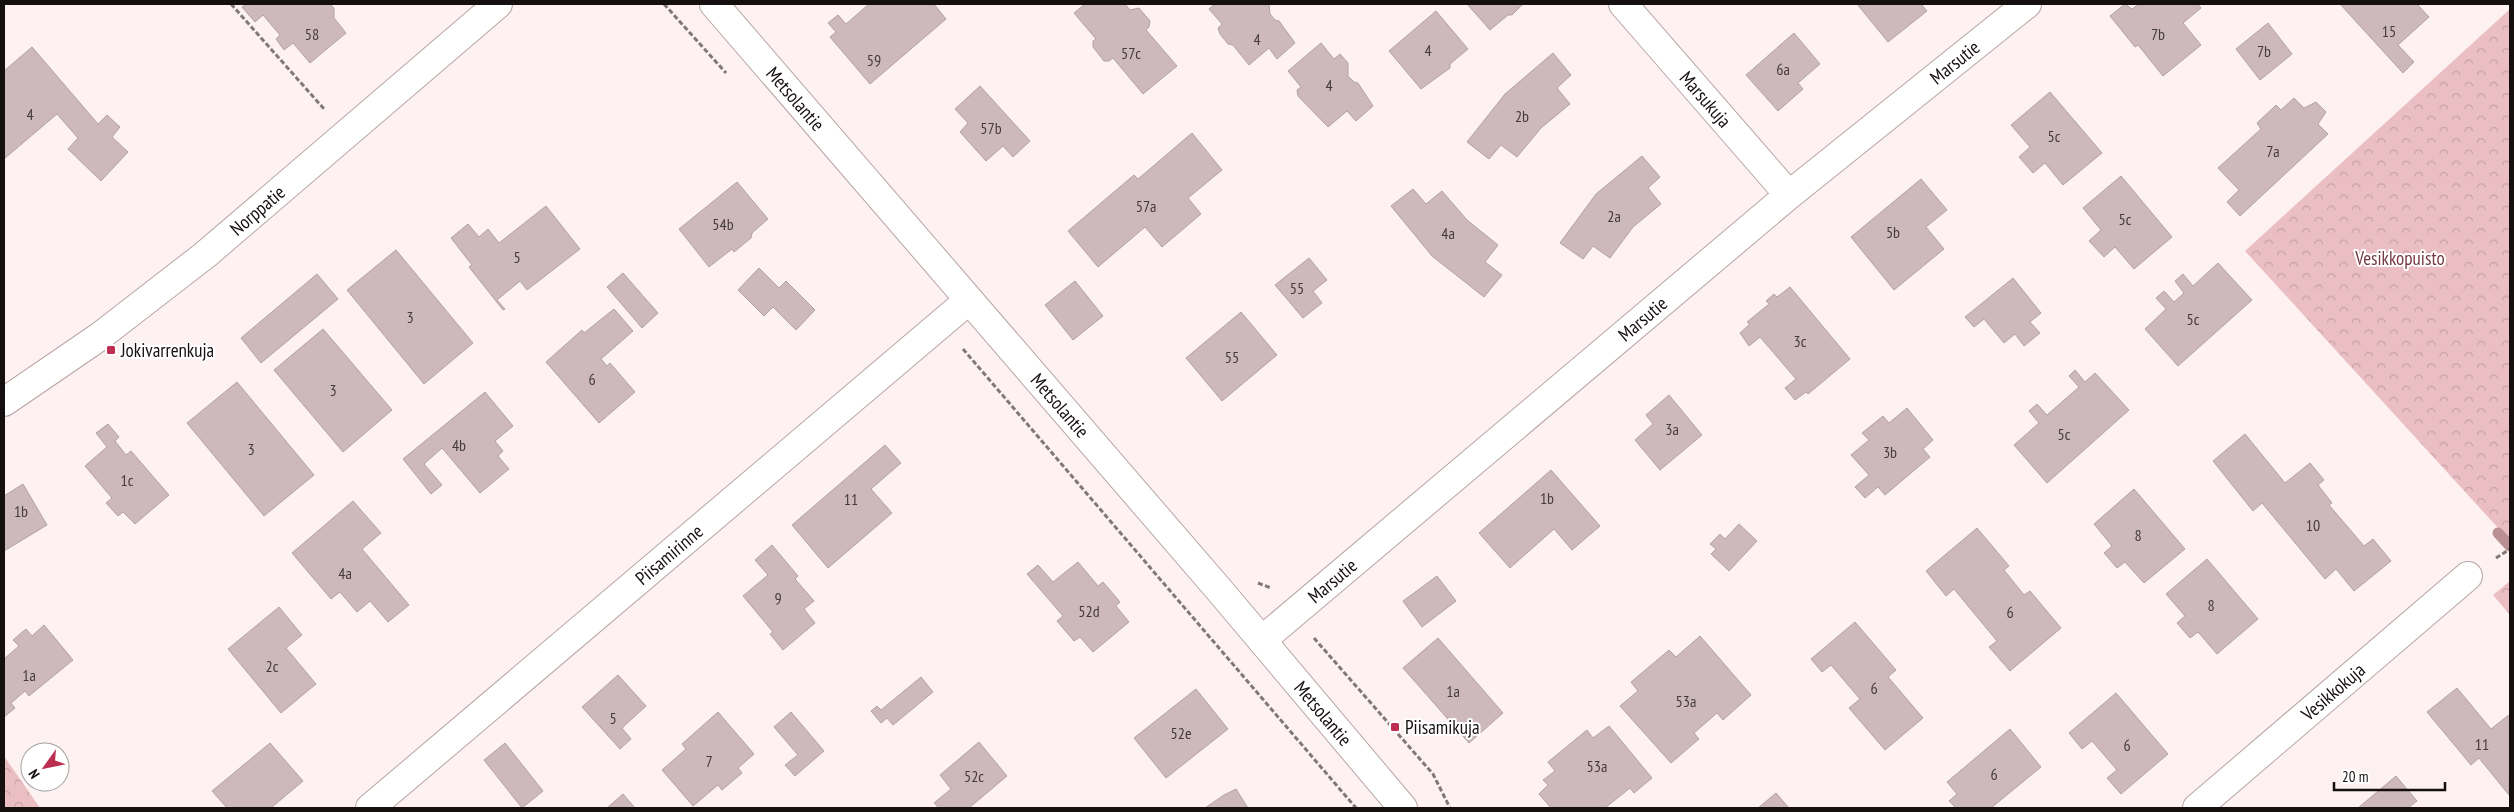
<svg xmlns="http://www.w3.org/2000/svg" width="2514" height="812" font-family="'PT Sans Narrow',sans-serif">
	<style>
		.forest { fill: url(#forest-crowns) }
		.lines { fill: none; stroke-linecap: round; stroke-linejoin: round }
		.stream { stroke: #bb9095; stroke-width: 11 }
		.building { fill: #cdb9bb; stroke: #b4a1a2 }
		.minor-casing { stroke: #b8a5a6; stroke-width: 30 }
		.tertiary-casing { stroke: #b8a5a6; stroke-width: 30 }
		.path { stroke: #817879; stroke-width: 3; stroke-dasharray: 5 2.5; stroke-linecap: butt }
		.minor { stroke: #fff; stroke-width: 28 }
		.tertiary { stroke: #fff; stroke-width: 28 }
		.poi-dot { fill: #bd2d50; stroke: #fff; stroke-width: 2 }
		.labels { text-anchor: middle; stroke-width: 4; stroke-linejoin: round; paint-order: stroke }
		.number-label { font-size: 16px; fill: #443a3b }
		.street-label { font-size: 19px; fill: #160f10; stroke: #fff }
		.park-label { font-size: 19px; fill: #753a43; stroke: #fff }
		.poi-label { font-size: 19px; fill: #160f10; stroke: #fff; text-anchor: start }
	</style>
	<defs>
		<pattern id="forest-crowns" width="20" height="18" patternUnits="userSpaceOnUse" patternTransform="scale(1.25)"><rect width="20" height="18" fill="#eabec2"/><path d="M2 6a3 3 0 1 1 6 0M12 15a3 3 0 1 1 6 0" fill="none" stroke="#c8a2a6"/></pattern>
	</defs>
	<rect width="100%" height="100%" fill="#fdf1f2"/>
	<!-- forest -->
	<g class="forest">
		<path d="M2510 9V541L2245 251Z"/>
		<path d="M2510 581V615L2493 595Z"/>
		<path d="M4 756 40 808H4Z"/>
	</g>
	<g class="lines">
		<!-- stream -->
		<path class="stream" d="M2498 533 2510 546"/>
	</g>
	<!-- building -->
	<g class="building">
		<path d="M246 4H330L334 8V18L346 33 310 63 293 43 284 50 276 39 280 35 263 15 255 22 242 7Z"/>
		<path d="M869 4H934L946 19 870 84 830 37 836 32 828 23 838 15 846 24Z"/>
		<path d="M1085 4H1125L1130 10 1139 8 1150 21 1149 27 1146 30 1177 66 1143 94 1113 58 1109 61H1104L1093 47V41L1096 39 1074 13Z"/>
		<path d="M1215 4H1269L1270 14 1275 20 1279 21 1295 43 1277 59 1269 48 1249 65 1233 45 1228 44 1220 34 1218 28 1222 24 1209 9Z"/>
		<path d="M1467 4H1523L1512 15H1508L1490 30Z"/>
		<path d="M1857 4H1921L1927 11 1888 42Z"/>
		<path d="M2125 4 2132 9 2139 4H2198L2201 8 2183 23 2201 45 2163 76 2138 45 2135 47 2110 16Z"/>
		<path d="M2340 4H2417L2429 17 2398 45 2414 62 2403 73Z"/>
		<path d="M1436 11 1468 49 1450 64V68L1421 89 1389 51Z"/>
		<path d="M2268 23 2292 54 2260 80 2236 49Z"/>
		<path d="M1794 33 1820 64 1798 83 1803 89 1778 111 1746 75Z"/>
		<path d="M1321 43 1334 59 1340 54 1348 63V76L1354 82 1358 83 1373 106 1356 121 1347 111 1328 127 1298 96 1297 90 1301 87 1288 71Z"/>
		<path d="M32 47 98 124 107 115 120 127 112 137 128 152 101 181 68 149 78 138 57 114 4 159V71Z"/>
		<path d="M1553 53 1571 75 1557 88 1570 104 1541 128 1517 157 1501 145 1489 159 1467 142 1505 94Z"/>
		<path d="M980 86 1030 141 1013 157 1003 146 986 161 960 132 968 123 955 109Z"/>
		<path d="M2050 92 2102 153 2063 185 2045 163 2033 173 2019 157 2030 147 2011 125Z"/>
		<path d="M2294 98 2304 108 2316 102 2326 112 2318 124 2328 134 2240 216 2227 202 2239 190 2218 168 2261 129 2257 123 2276 105 2281 110Z"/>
		<path d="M1192 133 1222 170 1188 198 1201 214 1162 247 1145 227 1098 267 1068 231 1134 175 1138 179Z"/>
		<path d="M1642 156 1660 177 1648 188 1661 204 1633 227 1610 258 1593 246 1583 259 1560 243 1596 194Z"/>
		<path d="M2121 176 2172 237 2134 269 2115 247 2104 257 2089 241 2101 230 2083 208Z"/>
		<path d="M1921 179 1947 210 1926 227 1944 249 1894 290 1851 237Z"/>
		<path d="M737 182 768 219 752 233 751 238 734 252 732 249 709 267 679 229Z"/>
		<path d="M1413 189 1426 204 1442 191 1467 220 1498 245 1485 262 1502 275 1484 297 1432 256 1391 206Z"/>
		<path d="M546 206 580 249 527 290 520 281 497 300 505 309 503 310 469 267 472 265 451 238 468 224 479 237 488 229 499 243Z"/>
		<path d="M396 250 473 343 424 384 347 290Z"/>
		<path d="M1309 258 1327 280 1313 291 1322 303 1303 318 1275 285Z"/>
		<path d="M2218 263 2252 300 2178 366 2145 329 2166 309 2156 298 2164 291 2174 302 2184 293 2175 281 2183 274 2193 286Z"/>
		<path d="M759 268 779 288 786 281 815 310 796 330 773 307 764 316 738 290Z"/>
		<path d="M623 273 658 313 642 328 607 287Z"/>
		<path d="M317 274 338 299 261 363 241 338Z"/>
		<path d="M2013 278 2041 313 2030 322 2040 333 2024 346 2015 334 2004 343 1984 319 1974 327 1965 317Z"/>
		<path d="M1075 281 1103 316 1073 340 1045 305Z"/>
		<path d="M1790 287 1850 359 1808 394 1806 392 1795 400 1785 388 1796 379 1760 337 1749 346 1740 333 1750 324 1747 322 1769 304 1766 301 1774 294 1777 297Z"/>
		<path d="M614 309 633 331 601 359 607 366 610 363 635 392 599 423 546 362 582 330 584 333Z"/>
		<path d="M1241 312 1277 355 1222 401 1186 358Z"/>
		<path d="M323 329 392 410 343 452 274 370Z"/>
		<path d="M2075 370 2085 382 2095 373 2129 410 2047 483 2014 445 2039 423 2029 411 2037 404 2047 415 2079 387 2069 376Z"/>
		<path d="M237 382 314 475 264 516 187 423Z"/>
		<path d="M485 392 513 426 495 441 503 451 498 456 509 469 480 493 442 448 424 464 442 485 431 494 403 459Z"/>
		<path d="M1669 395 1702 435 1660 470 1635 440 1653 424 1646 415Z"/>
		<path d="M1907 408 1933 440 1923 449 1930 457 1885 495 1878 487 1865 498 1855 487 1869 475 1851 455 1869 440 1862 433 1883 416 1889 423Z"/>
		<path d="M108 424 119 437 115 441 126 455 131 451 169 495 135 524 123 512 118 516 106 503 112 498 85 466 107 447 96 433Z"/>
		<path d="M2245 434 2285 483 2310 463 2324 480 2318 485 2332 503 2329 505 2364 546 2373 539 2391 561 2354 591 2336 569 2325 579 2262 503 2253 511 2213 461Z"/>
		<path d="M885 445 901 463 871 489 892 513 828 568 792 525Z"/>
		<path d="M1551 470 1600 526 1572 550 1554 529 1510 568 1479 533Z"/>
		<path d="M23 484 47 525 4 551V496Z"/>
		<path d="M2134 489 2185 549 2144 583 2125 562 2117 568 2104 553 2112 546 2094 524Z"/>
		<path d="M353 501 381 533 362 549 409 605 388 622 370 601 357 612 340 592 331 599 292 553Z"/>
		<path d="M1739 524 1757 541 1729 571 1711 554 1716 549 1710 544 1720 534 1725 539Z"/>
		<path d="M1977 528 2009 566 2004 570 2024 595 2030 591 2061 628 2010 671 1989 647 1997 641 1954 589 1946 596 1926 571Z"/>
		<path d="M772 545 798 576 795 579 814 601 804 609 815 623 783 650 770 634 773 632 743 596 768 575 755 560Z"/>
		<path d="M2207 559 2258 619 2217 654 2198 632 2190 638 2177 623 2185 616 2166 594Z"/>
		<path d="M1078 562 1098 586 1103 582 1120 602 1116 606 1129 622 1093 652 1080 637 1074 641 1057 621 1063 616 1027 574 1038 565 1053 582Z"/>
		<path d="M1437 576 1456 601 1422 627 1403 601Z"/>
		<path d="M279 607 302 635 286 648 316 684 281 713 228 649Z"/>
		<path d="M1855 622 1896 670 1888 677 1923 718 1885 750 1849 708 1860 699 1831 665 1822 672 1811 659Z"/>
		<path d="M44 625 73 660 29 696 25 691 11 703 15 708 4 717V659L19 646 13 640 26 629 32 636Z"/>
		<path d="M1700 636 1751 695 1723 720 1717 713 1694 733 1699 739 1671 763 1620 706 1638 691 1631 682 1669 650 1676 657Z"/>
		<path d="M1438 638 1503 713 1469 743 1403 668Z"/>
		<path d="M618 675 646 706 622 728 631 739 620 749 582 707Z"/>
		<path d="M921 677 933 692 893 725 887 718 881 723 871 711 877 706 881 710Z"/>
		<path d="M2457 688 2491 729 2510 714 2509 795 2479 758 2471 765 2427 712Z"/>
		<path d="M1196 689 1228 729 1166 778 1134 738Z"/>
		<path d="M2116 693 2168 754 2121 794 2107 778 2117 770 2092 741 2082 749 2069 733Z"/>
		<path d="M718 712 754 754 738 768 742 773 722 790 718 785 693 806 662 770 686 749 682 744Z"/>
		<path d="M791 712 824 751 795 776 785 765 798 755 774 727Z"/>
		<path d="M1609 726 1652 778 1634 793 1630 788 1605 808H1551L1539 794 1548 785 1543 780 1555 771 1548 762 1587 730 1593 738Z"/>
		<path d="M2010 729 2041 767 1991 808H1956L1949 801 1957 794 1947 782Z"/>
		<path d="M979 742 1007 776 969 808H939L934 803 951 789 940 775Z"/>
		<path d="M270 743 303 781 271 808H227L212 791Z"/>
		<path d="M505 743 543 791 522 808 484 760Z"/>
		<path d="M2396 776 2417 801 2408 808H2358Z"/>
		<path d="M1236 789 1248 808H1205L1224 795Z"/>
		<path d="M1776 793 1789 808H1758Z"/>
		<path d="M623 794 635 808H607Z"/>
	</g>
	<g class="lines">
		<defs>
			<g id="minor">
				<path id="s1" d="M1623 4 1789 195"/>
				<path id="s2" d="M1262 640 1789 195 2027 4"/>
				<path id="s3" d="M370 808 969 300"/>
				<path id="s4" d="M2197 808 2468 576"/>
			</g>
			<g id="tertiary">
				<path id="s5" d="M714 4 1221 592 1403 808"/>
				<path id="s6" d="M4 402 99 337 205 255 498 4"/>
			</g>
		</defs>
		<!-- minor casing -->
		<use href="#minor" class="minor-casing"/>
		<!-- tertiary casing -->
		<use href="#tertiary" class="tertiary-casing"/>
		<!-- path -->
		<g class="path">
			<path d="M231 4 325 110"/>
			<path d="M664 4 726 73"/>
			<path d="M963 349 1356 808"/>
			<path d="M2496 558 2510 549"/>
			<path d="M1258 583 1271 588"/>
			<path d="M1314 638 1433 774 1450 808"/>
		</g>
		<!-- minor -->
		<use href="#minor" class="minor"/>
		<!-- tertiary -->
		<use href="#tertiary" class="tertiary"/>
	</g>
	<!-- markers -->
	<g class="poi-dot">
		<rect x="106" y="345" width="10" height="10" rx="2.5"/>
		<rect x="1390" y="722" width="10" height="10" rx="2.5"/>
	</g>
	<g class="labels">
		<!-- number labels -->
		<g class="number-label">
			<text x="2389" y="37">15</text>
			<text x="312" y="40">58</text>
			<text x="2158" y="40">7b</text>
			<text x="1257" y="45">4</text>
			<text x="1428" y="56">4</text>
			<text x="2264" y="57">7b</text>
			<text x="1131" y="59">57c</text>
			<text x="874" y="66">59</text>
			<text x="1783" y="75">6a</text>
			<text x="1329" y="91">4</text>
			<text x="30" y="120">4</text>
			<text x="1522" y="122">2b</text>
			<text x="991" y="134">57b</text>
			<text x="2054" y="142">5c</text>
			<text x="2273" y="157">7a</text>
			<text x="1146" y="212">57a</text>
			<text x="1614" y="222">2a</text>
			<text x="2125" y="225">5c</text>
			<text x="723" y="230">54b</text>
			<text x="1893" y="238">5b</text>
			<text x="1448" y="239">4a</text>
			<text x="517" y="263">5</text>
			<text x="1297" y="294">55</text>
			<text x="410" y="323">3</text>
			<text x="2193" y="325">5c</text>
			<text x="1800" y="347">3c</text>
			<text x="1232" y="363">55</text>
			<text x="592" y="385">6</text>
			<text x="333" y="396">3</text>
			<text x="1672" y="435">3a</text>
			<text x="2064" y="440">5c</text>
			<text x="459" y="451">4b</text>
			<text x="251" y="455">3</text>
			<text x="1890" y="458">3b</text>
			<text x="127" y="486">1c</text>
			<text x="1547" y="504">1b</text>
			<text x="851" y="505">11</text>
			<text x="21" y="517">1b</text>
			<text x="2313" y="531">10</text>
			<text x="2138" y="541">8</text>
			<text x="345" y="579">4a</text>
			<text x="778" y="604">9</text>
			<text x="2211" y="611">8</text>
			<text x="1089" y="617">52d</text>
			<text x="2010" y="618">6</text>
			<text x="272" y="672">2c</text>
			<text x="29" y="681">1a</text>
			<text x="1874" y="694">6</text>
			<text x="1453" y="697">1a</text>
			<text x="1686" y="707">53a</text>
			<text x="613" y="724">5</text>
			<text x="1181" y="739">52e</text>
			<text x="2482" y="750">11</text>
			<text x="2127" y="751">6</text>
			<text x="709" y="767">7</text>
			<text x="1597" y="772">53a</text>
			<text x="1994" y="780">6</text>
			<text x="974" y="782">52c</text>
		</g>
		<!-- street labels -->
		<g class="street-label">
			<text dy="7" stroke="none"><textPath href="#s2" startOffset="902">Marsutie</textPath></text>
			<text dy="7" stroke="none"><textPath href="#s5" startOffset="125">Metsolantie</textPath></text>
			<text dy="7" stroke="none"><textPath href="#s1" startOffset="126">Marsukuja</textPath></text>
			<text dy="7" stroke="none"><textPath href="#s6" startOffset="318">Norppatie</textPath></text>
			<text dy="7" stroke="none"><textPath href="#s2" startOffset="498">Marsutie</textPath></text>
			<text dy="7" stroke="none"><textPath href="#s5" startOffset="530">Metsolantie</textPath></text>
			<text dy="7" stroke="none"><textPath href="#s3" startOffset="392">Piisamirinne</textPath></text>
			<text dy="7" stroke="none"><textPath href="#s2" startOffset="92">Marsutie</textPath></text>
			<text dy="7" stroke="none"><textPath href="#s4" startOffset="179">Vesikkokuja</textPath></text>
			<text dy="7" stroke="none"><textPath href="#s5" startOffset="935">Metsolantie</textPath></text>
		</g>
		<!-- park labels -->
		<g class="park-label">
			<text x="2400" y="265">Vesikkopuisto</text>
		</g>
		<!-- poi labels -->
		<g class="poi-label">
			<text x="121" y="357">Jokivarrenkuja</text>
			<text x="1405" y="734">Piisamikuja</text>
		</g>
	</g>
	<!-- border -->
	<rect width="2514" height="812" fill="none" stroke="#160f10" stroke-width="10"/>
	<!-- north arrow -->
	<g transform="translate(45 767) rotate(237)"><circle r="24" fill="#ffffff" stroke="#a29f9f"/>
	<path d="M0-4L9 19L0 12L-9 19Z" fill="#bd2d50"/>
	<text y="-8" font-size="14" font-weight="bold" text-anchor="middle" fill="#160f10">N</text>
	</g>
	<!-- scale -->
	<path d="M2334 782v8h111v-8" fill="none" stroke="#160f10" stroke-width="2.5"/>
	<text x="2342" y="782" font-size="15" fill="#160f10" stroke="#ffffff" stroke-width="4" paint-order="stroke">20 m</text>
</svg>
